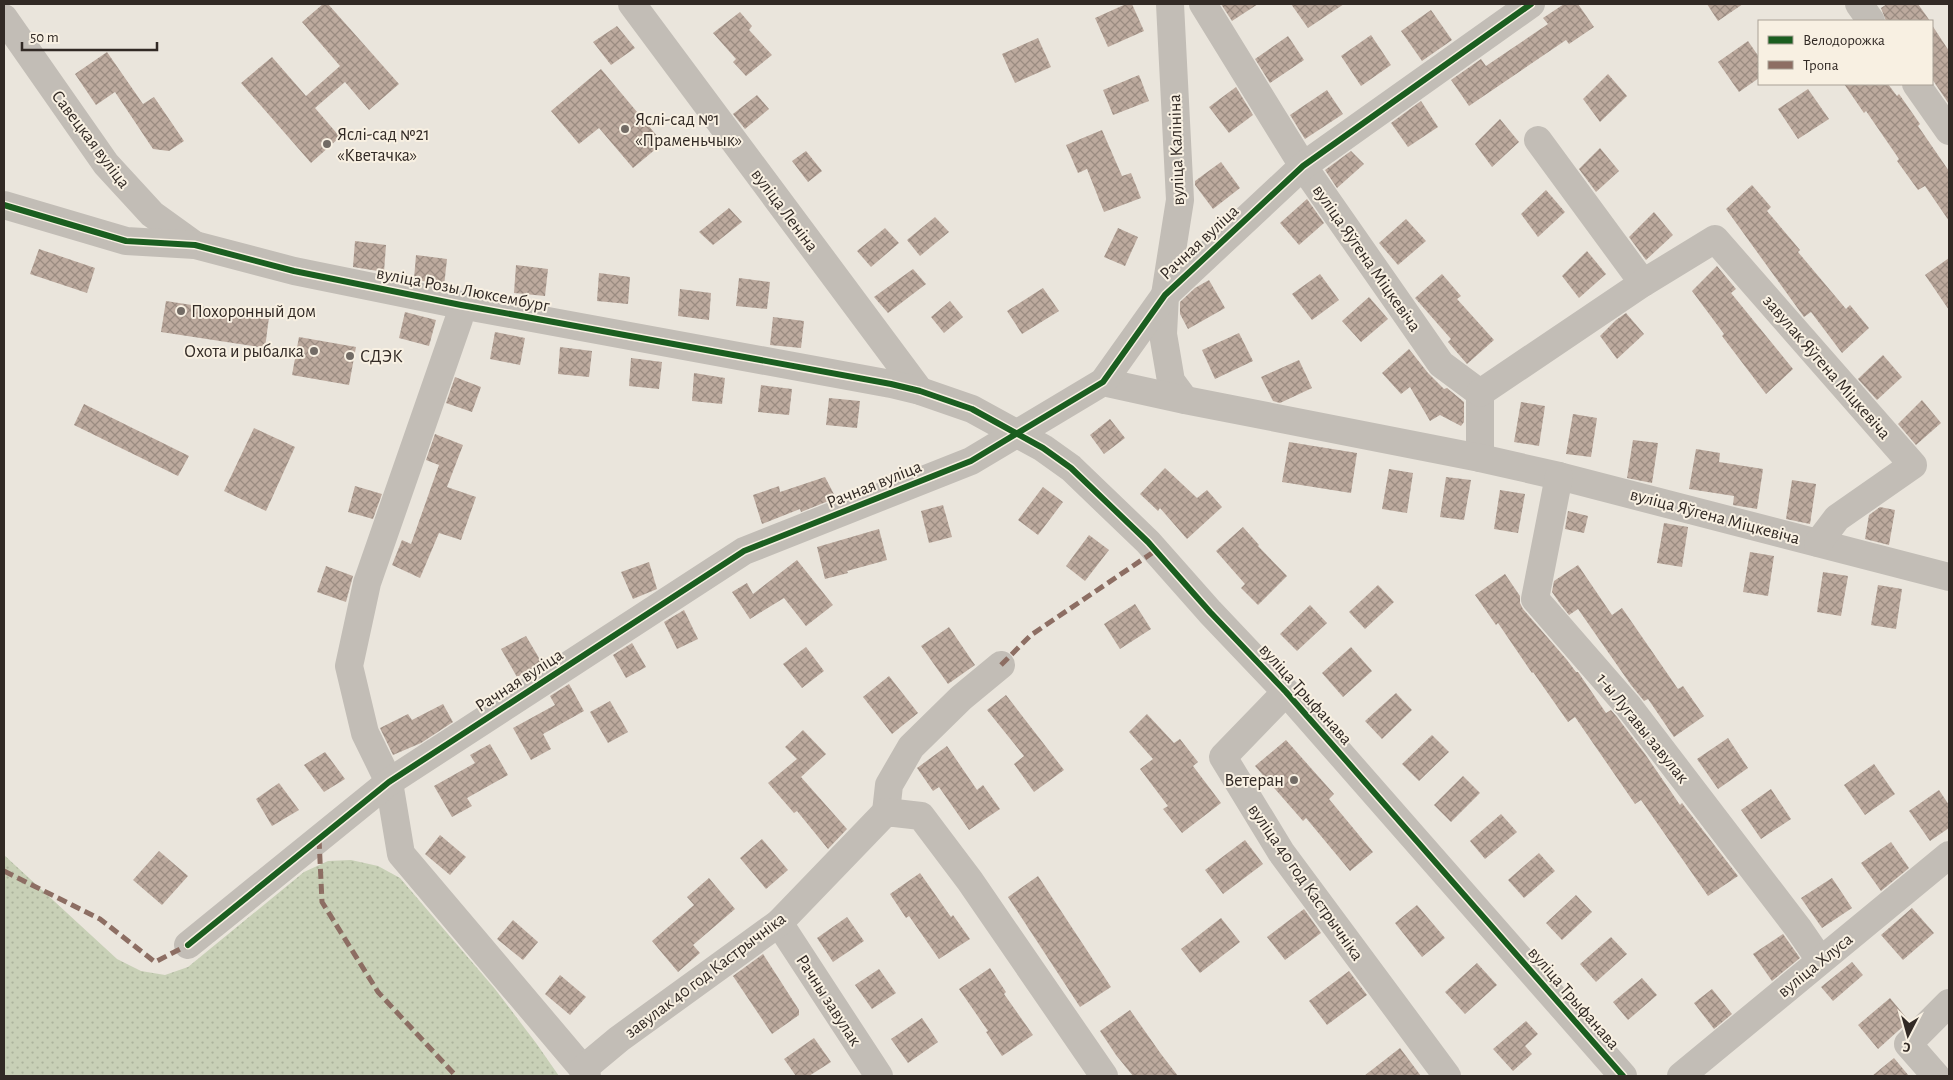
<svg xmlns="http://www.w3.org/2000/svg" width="1953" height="1080" font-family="'Alegreya Sans',sans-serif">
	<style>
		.grass { fill: url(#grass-dots) }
		.building { fill: url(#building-cross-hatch) }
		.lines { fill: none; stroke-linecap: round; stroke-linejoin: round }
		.minor { stroke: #c2bdb6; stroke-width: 28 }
		.quiet { stroke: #8d6e63; stroke-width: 5; stroke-dasharray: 10 5; stroke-linecap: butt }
		.cycleway-casing { stroke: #f8f0e2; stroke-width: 9 }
		.cycleway { stroke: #1b5e20; stroke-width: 6 }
		.poi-dot { fill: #726b65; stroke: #f8f0e2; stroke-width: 2 }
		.labels { text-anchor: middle; stroke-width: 4; stroke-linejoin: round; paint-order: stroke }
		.poi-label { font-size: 18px; fill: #322a25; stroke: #f8f0e2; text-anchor: start }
		.street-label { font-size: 18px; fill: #322a25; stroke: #f8f0e2 }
	</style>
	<defs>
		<pattern id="grass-dots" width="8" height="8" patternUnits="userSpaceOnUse" patternTransform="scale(1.25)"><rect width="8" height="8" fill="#c8d0b6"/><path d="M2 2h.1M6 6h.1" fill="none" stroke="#acb39c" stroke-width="1.8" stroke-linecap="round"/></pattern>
		<pattern id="building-cross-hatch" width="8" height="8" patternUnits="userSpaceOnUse" patternTransform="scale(1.25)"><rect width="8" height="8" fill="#bdaa9e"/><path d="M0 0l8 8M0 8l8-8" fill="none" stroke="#9a8b81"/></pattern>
	</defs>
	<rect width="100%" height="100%" fill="#eae5dc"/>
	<!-- grass -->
	<path class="grass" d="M4 855 117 959 141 971 165 975 188 967 304 872 328 861 351 860 378 866 400 878 495 989 536 1043 559 1076H4Z"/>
	<!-- building -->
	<g class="building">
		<path d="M323 4H328L399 84 369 110 345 82 315 108 340 137 311 163 241 83 272 57 306 96 340 66 302 22Z"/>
		<path d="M1126 4H1132L1144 31 1108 47 1095 18Z"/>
		<path d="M1221 4H1258L1232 21Z"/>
		<path d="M1291 4H1344L1308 28Z"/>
		<path d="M1564 4H1578L1594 27 1569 44 1566 40 1469 106 1451 80 1481 59 1486 66 1548 24 1543 18Z"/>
		<path d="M1707 4H1743L1718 21Z"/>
		<path d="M1887 4H1918L1930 21H1886L1881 8Z"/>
		<path d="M1431 10 1452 40 1422 61 1401 31Z"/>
		<path d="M740 12 752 26 749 30 772 55 746 76 733 62 736 59 713 33Z"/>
		<path d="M1932 25 1949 51V104L1932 79Z"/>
		<path d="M617 26 635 48 611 65 593 42Z"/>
		<path d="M1371 35 1391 65 1361 86 1341 56Z"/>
		<path d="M1288 36 1304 60 1270 83 1255 59Z"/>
		<path d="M1038 38 1051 67 1015 83 1002 54Z"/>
		<path d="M1748 41 1759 57V78L1739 92 1718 62Z"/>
		<path d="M107 52 143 104 154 97 184 141 169 151 153 149 115 92 96 105 75 74Z"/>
		<path d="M601 69 663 143 633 168 599 128 579 144 551 111Z"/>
		<path d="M1608 74 1627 96 1600 122 1583 99Z"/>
		<path d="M1139 75 1149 101 1113 115 1103 90Z"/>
		<path d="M1844 84H1888L1897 96 1899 94 1920 124 1918 126 1949 171V221L1925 186 1918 190 1897 161 1899 159 1866 111 1864 113Z"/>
		<path d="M1236 87 1253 115 1229 133 1209 107Z"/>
		<path d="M1808 89 1829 119 1798 139 1778 109Z"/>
		<path d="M1327 90 1343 114 1305 139 1290 115Z"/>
		<path d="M757 95 769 109 745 129 733 114Z"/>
		<path d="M1421 101 1438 127 1408 147 1391 123Z"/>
		<path d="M1500 119 1519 142 1492 167 1475 144Z"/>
		<path d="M1102 130 1122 176 1131 173 1141 198 1104 212 1087 169 1078 173 1066 145Z"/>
		<path d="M1600 148 1619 171 1596 192 1579 169Z"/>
		<path d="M806 151 822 171 808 182 792 161Z"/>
		<path d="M1351 151 1364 164 1337 188 1325 170Z"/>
		<path d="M1221 162 1240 188 1213 209 1195 185V181Z"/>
		<path d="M1752 185 1771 207 1767 211 1800 250 1798 252 1846 309 1850 305 1869 328 1842 353 1811 312 1804 317 1726 209Z"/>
		<path d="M1546 190 1565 212 1538 237 1521 214Z"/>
		<path d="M1307 199 1324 223 1299 245 1280 223Z"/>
		<path d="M729 208 742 222 713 245 699 232Z"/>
		<path d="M1654 212 1673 235 1646 260 1629 237Z"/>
		<path d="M935 217 949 232 920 256 907 240Z"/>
		<path d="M1406 219 1426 241 1398 265 1379 243Z"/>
		<path d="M885 228 899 243 871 267 857 251Z"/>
		<path d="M1118 228 1138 237 1125 266 1104 257Z"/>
		<path d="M355 241 386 245 384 272 353 267Z"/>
		<path d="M39 249 95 268 87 293 30 274Z"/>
		<path d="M1587 251 1606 274 1579 298 1562 276Z"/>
		<path d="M416 255 447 259 444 286 414 279Z"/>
		<path d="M1949 258V310L1925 275Z"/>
		<path d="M516 265 548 269 545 296 514 293Z"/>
		<path d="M1717 266 1736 289 1731 293 1793 369 1766 394 1722 336 1724 334 1692 291Z"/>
		<path d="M913 269 926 284 888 313 874 297Z"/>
		<path d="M599 273 630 277 628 304 597 301Z"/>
		<path d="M1320 274 1339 300 1312 320 1292 294Z"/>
		<path d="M1442 274 1461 296 1457 299 1494 340 1467 364 1448 342 1451 339 1415 298Z"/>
		<path d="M739 278 770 282 767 309 736 306Z"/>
		<path d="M1209 280 1225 308 1188 329 1180 314V302L1195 288Z"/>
		<path d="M1043 288 1059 311 1022 334 1007 311Z"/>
		<path d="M680 289 711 293 709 320 678 316Z"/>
		<path d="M1369 297 1388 319 1361 342 1342 321Z"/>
		<path d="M166 301 269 317 265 348 161 332Z"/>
		<path d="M950 301 963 317 944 333 931 317Z"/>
		<path d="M405 312 436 320 429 346 399 338Z"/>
		<path d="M1626 313 1644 334 1617 359 1600 336 1616 320Z"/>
		<path d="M773 317 804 321 801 348 770 345Z"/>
		<path d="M495 332 525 338 520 365 490 359Z"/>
		<path d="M1239 333 1253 361 1215 379 1202 350Z"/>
		<path d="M299 337 356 347 349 385 292 375Z"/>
		<path d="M560 347 592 351 589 377 558 374Z"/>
		<path d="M1409 349 1428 373 1444 389 1447 388 1464 402V422L1461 426 1440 415 1430 421 1410 387 1401 394 1382 373Z"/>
		<path d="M1883 355 1902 377 1877 400 1858 379Z"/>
		<path d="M631 358 662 362 659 389 629 386Z"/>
		<path d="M1299 360 1312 388 1280 403 1273 401 1261 377Z"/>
		<path d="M694 373 725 378 722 404 692 401Z"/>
		<path d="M455 377 481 387 472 412 446 403Z"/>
		<path d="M761 385 792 389 789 415 758 412Z"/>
		<path d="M829 398 860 401 857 428 826 425Z"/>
		<path d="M1922 400 1941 423 1916 445 1898 424Z"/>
		<path d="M1521 402 1545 406 1539 446 1514 442Z"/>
		<path d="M84 404 189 456 178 476 74 425Z"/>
		<path d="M1573 414 1597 418 1591 457 1566 454Z"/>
		<path d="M1110 419 1125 438 1104 454 1090 435Z"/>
		<path d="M254 428 295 447 266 511 224 491Z"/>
		<path d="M435 434 463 445 447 487 476 497 461 540 439 533 420 578 392 565 402 540 411 544 439 465 426 460Z"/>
		<path d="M1633 440 1658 443 1652 483 1627 478Z"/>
		<path d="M1289 442 1357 453 1351 493 1282 482Z"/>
		<path d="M1696 449 1720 453 1719 462 1763 469 1757 509 1733 505 1734 496 1689 489Z"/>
		<path d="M1165 468 1197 498 1207 490 1222 507 1187 539 1160 508 1158 511 1140 494Z"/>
		<path d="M1389 469 1413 473 1407 513 1382 509Z"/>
		<path d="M825 477 836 498 801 512 800 509 762 524 753 495 779 486 780 492Z"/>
		<path d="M1446 477 1471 480 1464 520 1440 517Z"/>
		<path d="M1792 480 1816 484 1810 524 1786 519Z"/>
		<path d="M355 486 382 494 373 519 348 512Z"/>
		<path d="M1043 487 1063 502 1038 535 1018 520Z"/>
		<path d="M1500 490 1525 494 1518 533 1494 529Z"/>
		<path d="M943 505 952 537 929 543 921 511Z"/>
		<path d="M1880 507 1895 510 1889 545 1865 539 1869 515Z"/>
		<path d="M1568 511 1588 516 1584 533 1565 529Z"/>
		<path d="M1664 523 1688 527 1682 567 1657 563Z"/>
		<path d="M1243 527 1259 545 1258 546 1287 576 1258 605 1241 588 1245 584 1216 551Z"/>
		<path d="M879 529 887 560 847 571 848 573 825 579 817 547Z"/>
		<path d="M1089 535 1109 550 1085 581 1066 566Z"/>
		<path d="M1750 552 1774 556 1768 596 1743 592Z"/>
		<path d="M797 560 833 605 806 626 784 598 750 619 732 592 747 583 753 594Z"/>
		<path d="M649 562 657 589 633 599 621 572Z"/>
		<path d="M1578 565 1612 615 1622 608 1678 689 1683 686 1704 716 1674 737 1648 699 1644 701 1631 685 1578 609 1569 615 1561 605 1552 592 1554 581Z"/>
		<path d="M326 566 353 576 346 602 317 592Z"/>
		<path d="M1823 572 1848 576 1841 616 1817 612Z"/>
		<path d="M1505 574 1520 596V603L1523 609 1567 660 1576 672H1578L1606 713 1611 710 1617 717 1645 754 1680 805 1682 803 1738 876 1708 896 1641 800 1635 804 1575 717 1568 722 1533 672 1532 673 1498 623 1496 625 1475 595Z"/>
		<path d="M1378 585 1394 602 1365 629 1349 612Z"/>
		<path d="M1878 585 1902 589 1896 629 1871 625Z"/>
		<path d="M1135 604 1151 629 1120 649 1104 624Z"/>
		<path d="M1310 605 1327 623 1297 651 1280 634Z"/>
		<path d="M684 610 698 639 677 649 664 622Z"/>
		<path d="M949 627 975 665 948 684 921 646Z"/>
		<path d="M526 636 542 663 517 677 501 649Z"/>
		<path d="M632 643 646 667 626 678 613 655Z"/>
		<path d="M806 647 824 671 802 688 783 664Z"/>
		<path d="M1351 647 1372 671 1343 697 1322 673Z"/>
		<path d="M889 676 918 713 892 734 863 697Z"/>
		<path d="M569 684 584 711 543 734 551 749 531 760 513 728 555 705 550 696Z"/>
		<path d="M1396 693 1412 710 1382 739 1365 721Z"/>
		<path d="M1006 695 1064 770 1034 792 1014 764 1024 756 987 710Z"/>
		<path d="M610 701 628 732 608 743 590 712Z"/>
		<path d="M443 704 453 722 421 743 393 755 380 728 408 714 412 720Z"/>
		<path d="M1147 714 1174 743 1180 739 1198 762 1193 766 1221 803 1182 833 1163 809 1168 806 1140 769 1153 759 1129 732Z"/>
		<path d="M803 730 826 754 801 777 847 829 828 849 797 811 794 813 768 783 797 759 785 747Z"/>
		<path d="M1432 735 1449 752 1419 781 1402 764Z"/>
		<path d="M1728 738 1748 768 1718 789 1697 759Z"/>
		<path d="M1286 740 1334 794 1329 799 1373 852 1350 871 1306 818 1303 821 1255 766Z"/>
		<path d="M490 744 508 775 467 798 472 806 452 817 434 786 475 763 470 755Z"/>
		<path d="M947 746 977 790 983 785 1000 809 969 830 939 787 933 791 917 768Z"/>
		<path d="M325 752 345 779 324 792 304 765Z"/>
		<path d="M1874 764 1895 794 1865 815 1844 785Z"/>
		<path d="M1463 776 1480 793 1451 822 1434 805Z"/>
		<path d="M279 783 299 810 272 826 256 799Z"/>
		<path d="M1771 789 1791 819 1761 839 1741 810Z"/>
		<path d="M1939 790 1949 805V828L1930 841 1909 811Z"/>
		<path d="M1501 814 1517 832 1485 859 1470 841Z"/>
		<path d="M440 835 466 857 450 875 425 854Z"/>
		<path d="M762 839 788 870 766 889 740 858Z"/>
		<path d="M1245 840 1263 864 1223 894 1205 870Z"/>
		<path d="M1891 842 1909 868 1881 891 1861 863Z"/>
		<path d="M159 851 188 876 162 905 133 880Z"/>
		<path d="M1539 853 1555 871 1524 898 1508 880Z"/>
		<path d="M920 873 951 917 953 915 970 939 939 959 909 916 906 918 890 894Z"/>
		<path d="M1038 876 1111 987 1080 1007 1008 897Z"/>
		<path d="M709 878 735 909 693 945 700 953 678 972 652 941 694 905 687 897Z"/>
		<path d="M1832 878 1852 908 1822 928 1801 898Z"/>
		<path d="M1576 895 1592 912 1562 940 1546 923Z"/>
		<path d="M1417 905 1445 938 1422 957 1395 923Z"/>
		<path d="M1912 908 1934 933 1903 960 1881 935Z"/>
		<path d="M1304 909 1321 933 1285 960 1267 937Z"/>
		<path d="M847 917 864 941 833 962 817 938Z"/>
		<path d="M1221 918 1240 942 1200 973 1181 949Z"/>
		<path d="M513 920 538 942 523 960 497 939Z"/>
		<path d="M1783 934 1800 958 1772 981 1753 954Z"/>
		<path d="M1611 937 1627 954 1596 982 1580 964Z"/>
		<path d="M763 954 799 1010V1015L772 1034 733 976Z"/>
		<path d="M1852 962 1863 975 1833 1001 1821 987Z"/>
		<path d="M1477 963 1497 985 1465 1014 1445 992Z"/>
		<path d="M990 968 1006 992 1004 994 1033 1035 1002 1056 986 1032 988 1031 959 989Z"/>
		<path d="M879 969 896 993 872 1009 855 985Z"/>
		<path d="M1349 971 1367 995 1327 1025 1309 1001Z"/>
		<path d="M560 975 586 997 570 1015 545 994Z"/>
		<path d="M1642 978 1657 995 1628 1020 1613 1002Z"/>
		<path d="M1712 989 1732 1014 1714 1029 1694 1003Z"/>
		<path d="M1890 998 1909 1021 1878 1049 1858 1025Z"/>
		<path d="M1130 1010 1161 1054 1178 1076H1133L1116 1055 1100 1031Z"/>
		<path d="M922 1018 938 1042 908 1063 891 1039Z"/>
		<path d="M1526 1021 1538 1034 1525 1046 1532 1054 1513 1071 1493 1049Z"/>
		<path d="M814 1038 831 1062 809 1076H796L784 1059Z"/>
		<path d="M1400 1048 1421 1076H1364Z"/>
		<path d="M1894 1058 1909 1076H1872Z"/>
	</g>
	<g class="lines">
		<!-- minor -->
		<g class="minor">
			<path d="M632 4 920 391"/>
			<path d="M1170 4 1180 200 1165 295 1163 334 1171 381 1185 400"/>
			<path d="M1203 4 1303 166 1441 364 1480 393V458"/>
			<path d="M1859 4 1871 21"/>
			<path d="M4 18 106 164 152 214 195 245"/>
			<path d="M1916 84 1949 131"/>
			<path d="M1538 140 1643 283"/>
			<path d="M4 205 126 241 195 245 294 271 461 305 891 384 920 391 972 409 1043 448 1071 468 1148 542 1210 612 1286 692 1623 1076"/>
			<path d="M461 305 459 319 367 583 349 666 365 733 389 782 401 854 583 1069 587 1076"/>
			<path d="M1103 382 1185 400 1480 458 1559 476 1949 577"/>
			<path d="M1480 393 1643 283 1715 239 1913 465 1837 518 1818 543"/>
			<path d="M1559 476 1535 599 1629 707 1798 928 1820 960"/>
			<path d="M1286 692 1223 757 1281 852 1447 1076"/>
			<path d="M886 812 889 785 911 747 961 698 1001 665"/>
			<path d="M779 923 879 1076"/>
			<path d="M188 945 389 782 744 551 971 461 1103 382 1165 295 1303 166 1531 4"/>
			<path d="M583 1069 619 1039 779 923 886 812 921 816 970 881 1104 1076"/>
			<path d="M1681 1076 1949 855"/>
			<path d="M1936 1076 1908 1044 1949 1003"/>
		</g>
		<!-- quiet -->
		<g class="quiet">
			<path d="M1001 665 1031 635 1155 551"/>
			<path d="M319 839 322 902 378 992 456 1076"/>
			<path d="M4 871 100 919 155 962 188 945"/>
		</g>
		<defs>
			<g id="cycleway">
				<path d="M4 205 126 241 195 245 294 271 461 305 891 384 920 391 972 409 1043 448 1071 468 1148 542 1210 612 1286 692 1623 1076"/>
				<path d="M188 945 389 782 744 551 971 461 1103 382 1165 295 1303 166 1531 4"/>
			</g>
		</defs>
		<!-- cycleway casing -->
		<use href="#cycleway" class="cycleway-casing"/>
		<!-- cycleway -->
		<use href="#cycleway" class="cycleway"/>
	</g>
	<!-- markers -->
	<g class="poi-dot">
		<circle cx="625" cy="129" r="5"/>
		<circle cx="327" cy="144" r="5"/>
		<circle cx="181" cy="311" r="5"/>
		<circle cx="314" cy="351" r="5"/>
		<circle cx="350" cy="356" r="5"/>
		<circle cx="1294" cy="780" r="5"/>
	</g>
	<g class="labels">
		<!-- poi labels -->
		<g class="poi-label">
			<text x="635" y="125">Яслі-сад №1<tspan x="635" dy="21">«Праменьчык»</tspan></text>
			<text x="337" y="140">Яслі-сад №21<tspan x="337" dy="21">«Кветачка»</tspan></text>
			<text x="191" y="317">Похоронный дом</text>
			<text x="304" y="357" text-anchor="end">Охота и рыбалка</text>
			<text x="360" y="362">СДЭК</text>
			<text x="1284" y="786" text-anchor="end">Ветеран</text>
		</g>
		<!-- street labels -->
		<g class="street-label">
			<text transform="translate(91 139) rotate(53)" y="6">Савецкая вуліца</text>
			<text transform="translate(1176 150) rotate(-92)" y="6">вуліца Калініна</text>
			<text transform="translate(785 210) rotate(53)" y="6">вуліца Леніна</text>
			<text transform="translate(1199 242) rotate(-43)" y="6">Рачная вуліца</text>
			<text transform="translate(1367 258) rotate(55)" y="6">вуліца Яўгена Міцкевіча</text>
			<text transform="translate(463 289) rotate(11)" y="6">вуліца Розы Люксембург</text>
			<text transform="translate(1827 367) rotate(49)" y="6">завулак Яўгена Міцкевіча</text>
			<text transform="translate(874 484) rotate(-22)" y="6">Рачная вуліца</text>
			<text transform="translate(1715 516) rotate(15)" y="6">вуліца Яўгена Міцкевіча</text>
			<text transform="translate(519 680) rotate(-33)" y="6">Рачная вуліца</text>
			<text transform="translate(1306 694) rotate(48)" y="6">вуліца Трыфанава</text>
			<text transform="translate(1643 728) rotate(51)" y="6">1-ы Лугавы завулак</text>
			<text transform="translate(1306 882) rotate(55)" y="6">вуліца 40 год Кастрычніка</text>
			<text transform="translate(1815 965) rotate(-39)" y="6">вуліца Хлуса</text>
			<text transform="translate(705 975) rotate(-37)" y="6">завулак 40 год Кастрычніка</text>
			<text transform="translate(1574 998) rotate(49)" y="6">вуліца Трыфанава</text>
			<text transform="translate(829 1000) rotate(57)" y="6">Рачны завулак</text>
		</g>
	</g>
	<!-- border -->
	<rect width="1953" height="1080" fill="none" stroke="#322a25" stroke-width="10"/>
	<!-- legend -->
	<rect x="1758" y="20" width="175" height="65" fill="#f8f0e2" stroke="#a9a196"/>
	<rect x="1768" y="36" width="25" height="8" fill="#1b5e20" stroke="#a9a196"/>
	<text x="1803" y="45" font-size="15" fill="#322a25">Велодорожка</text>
	<rect x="1768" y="61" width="25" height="8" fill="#8d6e63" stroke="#a9a196"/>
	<text x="1803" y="70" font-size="15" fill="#322a25">Тропа</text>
	<!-- north arrow -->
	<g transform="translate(1908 1035) rotate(186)" stroke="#f8f0e2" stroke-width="4" paint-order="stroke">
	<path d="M0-4L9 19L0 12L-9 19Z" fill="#322a25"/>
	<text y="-8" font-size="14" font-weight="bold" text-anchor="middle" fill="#322a25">С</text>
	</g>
	<!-- scale -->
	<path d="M22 42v8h135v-8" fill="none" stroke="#322a25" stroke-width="2.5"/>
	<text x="30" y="42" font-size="15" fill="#322a25" stroke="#f8f0e2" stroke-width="4" paint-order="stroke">50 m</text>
</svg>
